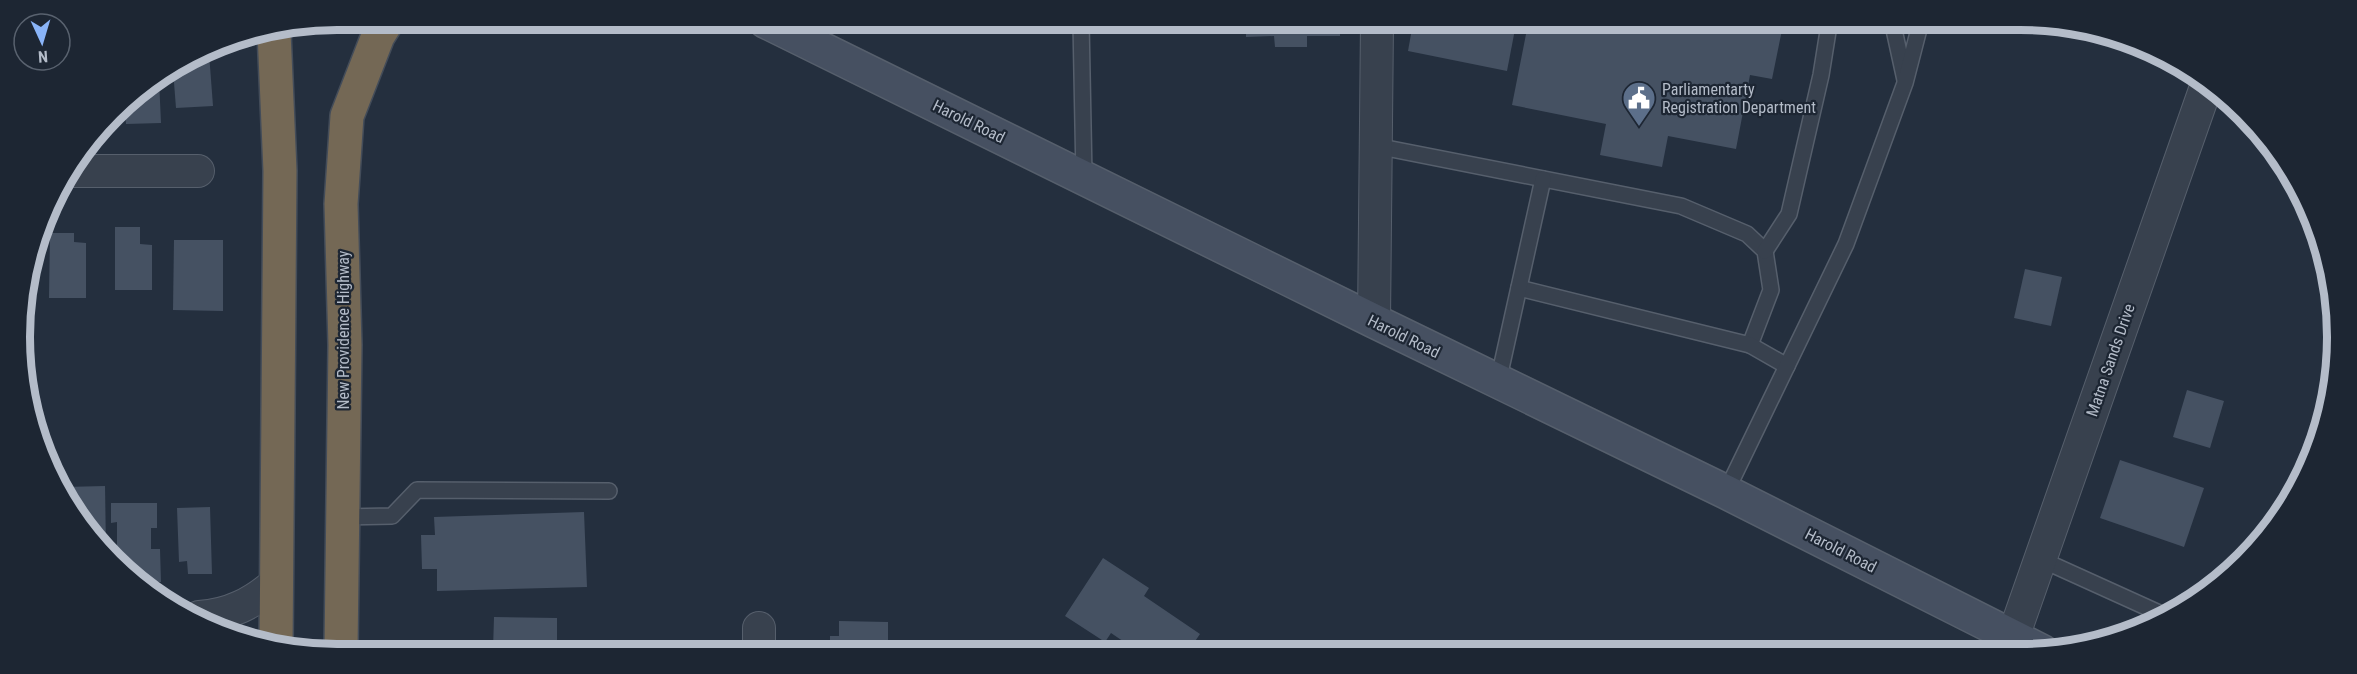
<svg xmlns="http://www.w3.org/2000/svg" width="2357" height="674" font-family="'Roboto Condensed',sans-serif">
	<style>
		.building { fill: #455162 }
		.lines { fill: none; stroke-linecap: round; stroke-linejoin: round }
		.lane-casing { stroke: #565f6c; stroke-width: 18 }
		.street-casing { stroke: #565f6c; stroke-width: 34 }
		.secondary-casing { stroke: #565f6c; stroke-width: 36 }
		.highway-casing { stroke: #434c59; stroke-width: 36 }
		.lane { stroke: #38414e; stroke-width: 15 }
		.street { stroke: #38414e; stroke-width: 32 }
		.secondary { stroke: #465061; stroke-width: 33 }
		.highway { stroke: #746855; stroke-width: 33 }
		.labels { text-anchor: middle; stroke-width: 4.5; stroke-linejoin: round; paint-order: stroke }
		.poi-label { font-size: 16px; fill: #b4bcc9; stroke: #1d2633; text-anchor: start }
		.street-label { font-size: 16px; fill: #b4bcc9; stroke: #1d2633 }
		.rim { fill: none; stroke: #b4bcc9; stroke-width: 8 }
	</style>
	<rect width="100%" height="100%" fill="#242f3e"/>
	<!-- building -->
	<g class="building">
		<path d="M1246 23H1340V36H1307V47H1275L1274 36 1246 37Z"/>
		<path d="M1413 23 1516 24 1507 71 1408 51Z"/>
		<path d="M1528 24H1546L1783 25 1772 79 1750 75 1736 149 1668 136 1662 167 1600 155 1606 124 1512 105Z"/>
		<path d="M200 53H209L213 106 176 108 173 70Z"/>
		<path d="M159 79 161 123 126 124 125 114H116L127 99Z"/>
		<path d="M115 227H140V244L152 245V290H115Z"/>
		<path d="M50 233H74V242L86 243V298H49Z"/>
		<path d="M174 240H223V311L173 310Z"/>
		<path d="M2025 269 2062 277 2051 326 2014 318Z"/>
		<path d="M2187 390 2224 401 2210 448 2173 437Z"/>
		<path d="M2120 460 2204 488 2184 547 2100 518Z"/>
		<path d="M105 486 106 550 85 530 64 487Z"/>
		<path d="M111 503H157V528H151V549H160L161 582H141L117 561V522L111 523Z"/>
		<path d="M210 507 212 574H188L187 561 179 562 177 508Z"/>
		<path d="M584 512 587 587 437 591V569H422L421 535H435L434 517Z"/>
		<path d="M1103 558 1149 588 1144 596 1200 634 1189 650H1136L1111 633 1105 642 1065 616Z"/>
		<path d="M494 617 557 618V649H493Z"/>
		<path d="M839 621 888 622V645L899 646V650H830V636H839Z"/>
	</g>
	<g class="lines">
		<defs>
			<g id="lane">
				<path d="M1081 22 1084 177"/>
				<path d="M1893 25 1905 80"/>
				<path d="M1376 146 1681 206 1747 234 1765 251 1771 290 1750 345"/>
				<path d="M1765 251 1789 214 1821 75 1829 25"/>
				<path d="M1519 288 1750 345 1787 366"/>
				<path d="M1498 382 1543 179"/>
				<path d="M1726 492 1846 244 1905 83 1920 25"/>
				<path d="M342 517 392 516 417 490 609 491"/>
				<path d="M2040 559 2168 617"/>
			</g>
			<g id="street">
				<path d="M72 171H198"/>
				<path d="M1374 321 1377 23"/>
				<path d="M199 617C230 615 253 603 276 583"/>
				<path d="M759 628V649"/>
				<path d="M2013 637 2207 84"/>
			</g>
			<path id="secondary" d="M765 21 1374 321 1726 492 2043 652"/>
			<g id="highway">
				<path d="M274 32 280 171 276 648"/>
				<path d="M341 649 345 345 341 204 347 116 378 36 388 20"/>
			</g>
		</defs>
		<!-- lane casing -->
		<use href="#lane" class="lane-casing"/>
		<!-- street casing -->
		<use href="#street" class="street-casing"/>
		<!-- secondary casing -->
		<use href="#secondary" class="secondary-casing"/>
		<!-- highway casing -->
		<use href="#highway" class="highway-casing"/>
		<!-- lane -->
		<use href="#lane" class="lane"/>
		<!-- street -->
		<use href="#street" class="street"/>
		<!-- secondary -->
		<use href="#secondary" class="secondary"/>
		<!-- highway -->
		<use href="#highway" class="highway"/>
	</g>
	<!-- icons -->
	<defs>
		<symbol id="civic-pin" viewBox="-11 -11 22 30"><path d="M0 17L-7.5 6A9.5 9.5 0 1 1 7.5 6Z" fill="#5c6f8a" stroke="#1d2633"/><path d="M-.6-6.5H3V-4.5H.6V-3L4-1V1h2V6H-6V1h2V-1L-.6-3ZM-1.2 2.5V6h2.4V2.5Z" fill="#fff"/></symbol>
	</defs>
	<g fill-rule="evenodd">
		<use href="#civic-pin" x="1620" y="79" width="38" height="52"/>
	</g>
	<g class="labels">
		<!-- poi labels -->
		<g class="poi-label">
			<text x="1662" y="95">Parliamentarty<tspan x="1662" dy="18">Registration Department</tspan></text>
		</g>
		<!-- street labels -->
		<g class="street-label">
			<text transform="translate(969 121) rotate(26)" y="6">Harold Road</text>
			<text transform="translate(343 330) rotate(-90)" y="6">New Providence Highway</text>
			<text transform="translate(1404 336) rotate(26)" y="6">Harold Road</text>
			<text transform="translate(2110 360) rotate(-71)" y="6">Matna Sands Drive</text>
			<text transform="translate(1841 550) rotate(27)" y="6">Harold Road</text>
		</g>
	</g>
	<!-- crop -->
	<path d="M0 0H2357V674H0ZM337 30H2020A307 307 0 0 1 2327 337V337A307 307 0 0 1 2020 644H337A307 307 0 0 1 30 337V337A307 307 0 0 1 337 30Z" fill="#1d2633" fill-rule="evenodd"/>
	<path class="rim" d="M337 30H2020A307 307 0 0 1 2327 337V337A307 307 0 0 1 2020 644H337A307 307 0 0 1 30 337V337A307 307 0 0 1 337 30Z"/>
	<!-- north arrow -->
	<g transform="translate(42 42) rotate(176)"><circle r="28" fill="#1d2633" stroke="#59626f" stroke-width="1.5"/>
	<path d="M0-4.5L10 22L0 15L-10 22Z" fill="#8ab4f8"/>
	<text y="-9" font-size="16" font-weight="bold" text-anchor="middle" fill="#b4bcc9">N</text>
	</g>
</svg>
